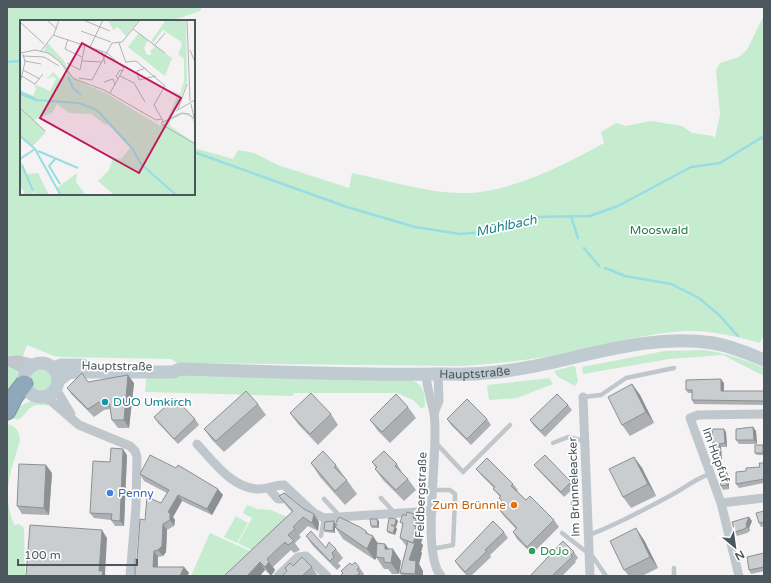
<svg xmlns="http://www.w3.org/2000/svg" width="771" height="583" font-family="'Varela Round',sans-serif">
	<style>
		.green { fill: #c6ecd0 }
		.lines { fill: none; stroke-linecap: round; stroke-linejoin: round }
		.stream { stroke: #98dde4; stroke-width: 2.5 }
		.highway-casing { stroke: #7a95a6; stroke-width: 19 }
		.lane { stroke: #bfc7cc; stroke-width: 4.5 }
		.street { stroke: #bfc7cc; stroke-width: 9 }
		.secondary { stroke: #c0cad1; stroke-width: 13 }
		.highway { stroke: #8fa9ba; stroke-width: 17 }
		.wall { fill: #adb0b3 }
		.shaded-wall { fill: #8d9092 }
		.building { fill: #c9cdd0; stroke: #8d9092 }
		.culture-dot { fill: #0f9aa8; stroke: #fff; stroke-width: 1.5 }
		.shop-dot { fill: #3f7fe0; stroke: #fff; stroke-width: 1.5 }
		.food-dot { fill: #e8710a; stroke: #fff; stroke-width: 1.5 }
		.leisure-dot { fill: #2e9e5b; stroke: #fff; stroke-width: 1.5 }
		.labels { text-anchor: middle; stroke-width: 3.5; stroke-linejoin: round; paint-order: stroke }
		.park-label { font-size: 12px; fill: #227943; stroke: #fff }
		.street-label { font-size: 12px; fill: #4b575d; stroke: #fff }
		.culture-label { font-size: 12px; fill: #0d838f; stroke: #fff; text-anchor: start }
		.shop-label { font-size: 12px; fill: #366cbe; stroke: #fff; text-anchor: start }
		.food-label { font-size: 12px; fill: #c56008; stroke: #fff; text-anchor: end }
		.leisure-label { font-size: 12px; fill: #27864d; stroke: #fff; text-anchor: start }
		.water-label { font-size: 13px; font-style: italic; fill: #1a808b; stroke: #fff }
		.inset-river { fill: none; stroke: #98dde4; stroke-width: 2 }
		.inset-road { fill: none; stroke: #b0b4b6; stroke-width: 1 }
		.view { fill: #c2185b; fill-opacity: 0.15; stroke: #c2185b; stroke-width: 2 }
		.inset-edge { fill: none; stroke: #4b575d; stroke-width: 2 }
	</style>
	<rect width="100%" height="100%" fill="#f4f2f2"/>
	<!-- green -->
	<g class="green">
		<path d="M7 7H202L200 11 180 18 157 21H21V194H194V148L233 159 238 150 254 153 278 165 349 188 352 173C386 180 424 192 459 193 506 195 564 165 604 143L601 132 616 123 626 126 651 121 682 126 692 133 713 136 715 138 720 115 716 70 720 63 739 57 747 50 764 15V334L760 343C738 337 714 331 691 331 644 332 601 347 556 355 523 361 491 364 459 366L177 363 171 359 65 357 54 356 27 345 18 369 20 378 7 398Z"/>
		<path d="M704 350C725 353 744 359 764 368V376L723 355 669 359 583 374 582 367 665 351Z"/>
		<path d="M572 366H575L578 381 575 386 558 377 554 371Z"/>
		<circle cx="42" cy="379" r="12"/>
		<path d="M147 374 411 380C425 385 425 395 425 407L421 408 413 400 397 393H295L292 396 145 392Z"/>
		<path d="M549 378 553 384 517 398 489 400 487 385Z"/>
		<path d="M33 400 45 401 49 405C45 406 40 404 36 405 27 407 25 416 18 420L12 418 20 406Z"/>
		<path d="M9 424C17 428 19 431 20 440 11 473 1 490 14 525L19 524 24 528 25 576H7V429Z"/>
		<path d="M247 505 257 509 271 510 287 517 252 550 238 543 252 518 243 513Z"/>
		<path d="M236 516 248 523 237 543 224 537Z"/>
		<path d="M210 533 250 551 224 576H191Z"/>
	</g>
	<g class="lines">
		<!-- stream -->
		<g class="stream">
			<path d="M7 62 21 61"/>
			<path d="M194 152 347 207 415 227 460 234 482 232 532 217 590 216 618 206 691 167 720 163 764 136"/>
			<path d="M571 216 578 238"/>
			<path d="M584 248 599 266"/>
			<path d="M605 268 625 276 671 284 699 298 719 315 738 336"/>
		</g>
		<defs>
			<path id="highway" d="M7 411 14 397 24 384"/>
		</defs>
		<!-- highway casing -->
		<use href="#highway" class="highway-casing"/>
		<!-- lane -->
		<g class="lane">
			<path d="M583 397 601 395 626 378 674 368"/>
			<path d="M436 443 463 472 510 425"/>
			<path d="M553 443 568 437 585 441"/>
			<path d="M381 498 392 510V514"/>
			<path d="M324 499 337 513V517"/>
			<path d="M562 533 593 557 606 576"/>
			<path d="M589 535C619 524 647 508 675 493 687 486 697 478 710 474"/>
			<path d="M321 536 324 518"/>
			<path d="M432 549 453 545 455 500V494L450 490H433"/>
			<path d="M674 576V568"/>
		</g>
		<!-- street -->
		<g class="street">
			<path d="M7 361 19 360 35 364"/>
			<path d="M7 361 22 368 25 373"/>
			<path d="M426 375C427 388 431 400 434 413 440 450 420 552 441 576"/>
			<path d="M56 389 71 414"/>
			<path d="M583 397 590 576"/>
			<path d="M45 398 51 401 79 425 130 446 135 451 137 457 136 507 130 576"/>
			<path d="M434 413 439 401 438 374"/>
			<path d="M197 444C214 462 231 487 257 489 270 490 274 484 284 485L314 513 324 518 432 511"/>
			<path d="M269 489 278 499H282L291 495"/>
			<path d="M721 503 764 498"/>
			<path d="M278 576 298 557 306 556 327 576"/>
			<path d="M739 576 721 503 690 418 698 415 764 414"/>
		</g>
		<!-- secondary -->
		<g class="secondary">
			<circle cx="41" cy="380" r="17"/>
			<path d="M53 368 61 365H83"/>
			<path id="s1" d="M59 380 68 373 76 372H173L180 369C265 371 350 376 434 374 451 374 469 375 486 373 561 368 636 331 713 343 730 346 748 353 764 360"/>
		</g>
		<!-- highway -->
		<use href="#highway" class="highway"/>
	</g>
	<!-- wall -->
	<g class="wall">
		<path d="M89 382 134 383 129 428H118L112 420 110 409 104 410 94 417 72 395 67 388Z"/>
		<path d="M724 383V391H764V405L694 404 692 400V393H688L686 390Z"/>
		<path d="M632 384 640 395 654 423 630 436 622 425Z"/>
		<path d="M258 404 266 415 224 452 212 440 204 429Z"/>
		<path d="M568 405 572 410 545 437 534 426 530 420Z"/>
		<path d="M408 407 416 418 390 443 378 431 370 420Z"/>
		<path d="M290 413 331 414 338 425 318 445 298 424Z"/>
		<path d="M154 417 195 419 199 425 178 444 158 423Z"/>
		<path d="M447 419H487L491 425 471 445 451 425Z"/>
		<path d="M753 427 756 431 757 444H739L736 440Z"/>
		<path d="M724 429 726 432 727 447H721L722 463 716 464 714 460Z"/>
		<path d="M764 447V455H757L755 453Z"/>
		<path d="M127 455 124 526H115L111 520 94 518 90 513 110 462Z"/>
		<path d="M634 457 642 468 656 496 631 508 623 497Z"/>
		<path d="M372 462 397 464 403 474 408 479 416 490 404 501 383 480 375 469 376 468Z"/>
		<path d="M311 463 336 465 357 494 345 505 320 477Z"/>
		<path d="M764 463V483L739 488 736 484 746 471 760 467Z"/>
		<path d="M534 465 571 482 575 487 564 497 538 470Z"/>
		<path d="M476 469 513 484 518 490 517 491 526 500 554 520 559 527 532 554 517 539 513 532 516 529 503 515 498 508 503 504 499 498 500 497 493 489 494 488 481 475Z"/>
		<path d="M52 473 49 515 22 514 17 506Z"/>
		<path d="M140 474 223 495 212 515 182 501 173 517 175 520 174 526 167 530 166 552 163 556 158 557V567H184L189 573 135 576 137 559 145 520 161 503 167 493 144 481Z"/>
		<path d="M728 474 729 489 723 490 721 486Z"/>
		<path d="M279 496 319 522 318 531 308 526 299 535 301 537 295 543 300 550 294 553 291 550 273 567 275 570 271 576 265 570 224 576 292 512 285 504Z"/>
		<path d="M764 511V526L761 527 759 523Z"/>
		<path d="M389 518 398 521 396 527 397 529 395 535 388 533 387 531Z"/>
		<path d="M379 521V528H372L371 526Z"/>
		<path d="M752 521 749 528 750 531 747 533 737 536 735 532Z"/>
		<path d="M400 522 421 524 423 529 421 535 423 537 421 543 423 545 421 552 422 553 419 564 423 571V576H402L400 573 407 547 400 538 403 525Z"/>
		<path d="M335 523V525L369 534 378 543 385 544 389 549 401 561 399 574H392L388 569H384L376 557 375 560 343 539 335 527H336L335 525V533L325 532 324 530Z"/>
		<path d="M504 532 508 538 490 555 491 557 471 576H467L459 567 455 561Z"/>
		<path d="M306 536 326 548 336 549 343 558 338 563 341 566 337 570 313 546Z"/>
		<path d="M644 540 658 568 642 576H629L624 570Z"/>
		<path d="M574 552 578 558 575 561 576 562 562 576H530Z"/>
		<path d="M764 553V571L751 574 749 570Z"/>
		<path d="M352 565 359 567 364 574 363 576H340L343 574 341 571Z"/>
		<path d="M293 566 312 567 318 576H282L287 571 285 568Z"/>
	</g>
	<!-- shaded-wall -->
	<g class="shaded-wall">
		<path d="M128 375 134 383 129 428 124 420Z"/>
		<path d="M721 379 724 383V395L721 391Z"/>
		<path d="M632 384 640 395 654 423 646 412Z"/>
		<path d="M753 427 756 431 757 444 754 440Z"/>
		<path d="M724 429 726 432 727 447 725 443Z"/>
		<path d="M719 444 721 447 722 463 720 460Z"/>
		<path d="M763 445 764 447V454L763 453Z"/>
		<path d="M123 449 127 455 124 526 120 521Z"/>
		<path d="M634 457 642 468 656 496 648 484Z"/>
		<path d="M46 465 52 473 49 515 44 508Z"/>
		<path d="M725 470 728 474 729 489 727 485Z"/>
		<path d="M218 489 223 495 212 515 207 509Z"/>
		<path d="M178 495 182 501 173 517 175 520 174 526 170 520 168 512Z"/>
		<path d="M314 514 319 522 318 531 312 523Z"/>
		<path d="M414 514 423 529 421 535 423 537 421 543 423 545 421 552 422 553 419 564 423 571V576H416L409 560 413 543 414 526 413 518Z"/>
		<path d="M749 517 752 521 749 528 750 531 747 527 746 524Z"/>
		<path d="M377 519 379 521V528L378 526Z"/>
		<path d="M396 519 398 521 396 527 395 525Z"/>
		<path d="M334 521 335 523V533L333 531Z"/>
		<path d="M163 524 167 530 166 552 163 556 158 550Z"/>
		<path d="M395 527 397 529 395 535 393 533Z"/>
		<path d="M636 528 644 540 658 568 650 557Z"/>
		<path d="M102 530 107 538 105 574 106 576H102L99 571Z"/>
		<path d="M366 531 372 539 373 536 381 548 375 560 367 549 366 533Z"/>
		<path d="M385 544 392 554 393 549 401 561 399 574 391 563 385 549Z"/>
		<path d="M154 551 158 557 157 573 153 567Z"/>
		<path d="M260 562 265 570 260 576H247Z"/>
		<path d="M269 562 275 570 271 576 265 567Z"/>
		<path d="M184 567 189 573 187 576H180Z"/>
	</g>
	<!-- building -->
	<g class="building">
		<path d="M82 373 88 382 128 375 124 420H112L109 401 99 402 88 409 67 388Z"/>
		<path d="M721 379V391H764V401L692 400V390H686V380Z"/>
		<path d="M632 384 646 412 622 425 608 397Z"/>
		<path d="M246 391 258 404 216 441 204 429Z"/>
		<path d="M311 393 331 414 310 434 290 413Z"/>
		<path d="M396 394 408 407 382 432 370 420Z"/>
		<path d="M557 394 568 405 541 431 530 420Z"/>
		<path d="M175 398 195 419 174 439 154 417Z"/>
		<path d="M467 399 487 419 467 439 447 419Z"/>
		<path d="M753 427 754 440H736V429Z"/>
		<path d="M712 429H724L725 443 719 444 720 460H714Z"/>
		<rect x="755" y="445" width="8" height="8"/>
		<path d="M111 448 123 449 120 521 111 520 112 514 90 513 93 461 110 462Z"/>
		<path d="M323 451 336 465 334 467 347 480 335 491 311 463Z"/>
		<path d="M384 451 397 464 395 466 408 479 396 490 375 469 377 467 372 462Z"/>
		<path d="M150 455 176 468 178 465 218 489 207 509 178 495 168 512 170 513V520L163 524 162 546 158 550 154 551 153 567H184L180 576H135V559H137L140 519 145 520 147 497 161 503 169 490 140 474Z"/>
		<path d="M545 455 571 482 561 492 534 465Z"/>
		<path d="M634 457 648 484 623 497 609 469Z"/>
		<path d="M487 458 513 484 511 486 526 500 530 496 554 520 527 547 513 532 517 528 498 508 504 503 499 498 501 496 493 489 495 487 476 469Z"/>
		<path d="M759 463H764V479L736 484V472L746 471V468L760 467Z"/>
		<path d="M19 464 46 465 44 508 17 506Z"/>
		<path d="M725 470 727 485 721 486 719 471Z"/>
		<path d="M284 493 304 509 314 514 312 523 303 517 293 527 295 529 288 535 294 541 288 545 285 542 267 559 269 562 265 567 260 562 247 576H224L293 511 279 496Z"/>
		<path d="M764 511V522L759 523 756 513Z"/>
		<path d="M407 512 414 514 413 518 416 519 414 526 416 527 413 534 416 535 413 543H415L409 560 416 561 415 574 400 573 408 541 413 543 400 538 403 523 400 522 403 514 406 516Z"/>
		<path d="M339 517 360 527 366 531V533L373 536 367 549 335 527 337 525H335Z"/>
		<path d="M749 517 746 524 747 527 744 529 735 532 732 522Z"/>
		<path d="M389 518 396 519 395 525H391L395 527 393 533 387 531Z"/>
		<path d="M370 519H377L378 526H371Z"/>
		<path d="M334 521 333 531 324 530 325 522Z"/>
		<path d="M493 521 504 532 485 550 487 551 465 572 455 561Z"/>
		<path d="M30 525 102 530 99 571H103L102 576H26Z"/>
		<path d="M636 528 650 557 624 570 610 541Z"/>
		<path d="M311 531 326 548 329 542 336 549 332 553 334 557 330 561 306 536Z"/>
		<path d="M563 541 574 552 571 555 572 557 552 576H530Z"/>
		<path d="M377 543 385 544V549H393L391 563 384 562V558L376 557Z"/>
		<path d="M764 553V567L749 570 747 557Z"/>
		<path d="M302 557 312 567 302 576H282L287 571 285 568 290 563 293 566Z"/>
		<path d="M355 562 359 567 357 570 360 573 356 576H340L343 573 341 571 350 563 352 565Z"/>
	</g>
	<!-- markers -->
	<circle class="culture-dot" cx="105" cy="402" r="4"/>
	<circle class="shop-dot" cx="110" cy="493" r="4"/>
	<circle class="food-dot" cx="514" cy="505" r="4"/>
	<circle class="leisure-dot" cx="532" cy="551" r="4"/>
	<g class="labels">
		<!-- park labels -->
		<g class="park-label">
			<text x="659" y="234">Mooswald</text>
		</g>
		<!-- street labels -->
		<g class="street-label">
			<text transform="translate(117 366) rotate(1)" y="4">Hauptstraße</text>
			<text dy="4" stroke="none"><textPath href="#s1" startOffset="419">Hauptstraße</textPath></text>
			<text transform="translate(716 455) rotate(70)" y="4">Im Hupfuf</text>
			<text transform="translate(574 487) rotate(-92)" y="4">Im Brünneleacker</text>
			<text transform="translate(421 495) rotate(-88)" y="4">Feldbergstraße</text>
		</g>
		<!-- culture labels -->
		<g class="culture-label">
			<text x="113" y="406">DUO Umkirch</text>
		</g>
		<!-- shop labels -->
		<g class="shop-label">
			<text x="118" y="497">Penny</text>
		</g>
		<!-- food labels -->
		<g class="food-label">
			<text x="506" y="509">Zum Brünnle</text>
		</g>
		<!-- leisure labels -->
		<g class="leisure-label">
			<text x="540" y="555">DoJo</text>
		</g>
		<!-- water labels -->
		<g class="water-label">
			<text transform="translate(506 225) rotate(-12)" y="5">Mühlbach</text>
		</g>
	</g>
	<!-- overview -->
	<g transform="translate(20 20)">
		<rect width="175" height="175" fill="#f4f2f2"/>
		<path d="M88 0H119L106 16 98 7 93 10ZM146 0H166L167 61 156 89 148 98 158 74 146 67 160 74 164 61V39L158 34 162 25 160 21 143 10 133 23 131 21ZM119 13 128 20 124 28 127 35H131V30L135 27 129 21 152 38 145 56 108 27ZM27 22 44 41 52 56 71 64 54 58 48 53 39 40 24 31ZM43 47 55 60 86 73 140 106 157 94 165 93 171 96 174 101 175 106 171 97 163 94 150 101V106L175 123V175H94L78 161 89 150 93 138 101 139 110 128 88 104 86 105 71 94 49 93 37 84 32 93 14 100 26 112 12 127 0 116V70L13 76 16 69 14 64 30 71 36 59 33 56 28 59 24 56 28 58 33 52 40 59 47 55ZM1 142 7 154 18 153 29 175H15L13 171V175H0L5 173 0 166ZM57 153 56 162 66 175H40L37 168Z" fill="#c6ecd0"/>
		<path class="inset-river" d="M48 57 53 68 61 75M0 72 16 79M0 74 16 80 59 83 77 90 112 128 121 144 156 175M0 116 15 129 0 139M15 129 40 174M18 131 58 148M35 139 29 146 40 164M2 145 13 171"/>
		<path class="inset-road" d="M27 0 37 9M63 0 90 11M167 0 170 81M0 2 24 24M113 9 145 33M61 11 91 22M33 15 87 33 104 48M48 19 45 29 62 37M99 23 106 43M135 25 145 13M70 27 83 0M170 30 175 42M21 31 34 14 39 0M82 31 85 44M0 33 15 30 28 33 39 41 54 59 84 70 136 100 142 99 143 102 141 103M3 36 24 37 39 46M5 41 21 44M62 41 82 42M106 42 116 41 145 66 134 85 142 99M47 43 60 50 65 25M126 48 117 51 119 60 136 56M3 50 20 59M0 55 15 64 23 54M100 56 114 63 125 82M59 58 72 60 92 23 102 22 120 0M98 59 96 56 100 50 103 51M84 62 93 59 95 65M0 63 5 42 3 34M90 73 104 48M171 84 174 98M0 88 25 111M158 89 167 64M156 91 175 80M143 102 162 93 169 94 175 100M141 104 175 124"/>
		<path class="view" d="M62 23 161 78 119 153 20 98Z"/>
		<rect width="175" height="175" class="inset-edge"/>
	</g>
	<!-- border -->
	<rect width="771" height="583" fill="none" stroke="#4b575d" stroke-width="16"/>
	<!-- north arrow -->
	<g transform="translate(735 547) rotate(151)" stroke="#ffffff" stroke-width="3" paint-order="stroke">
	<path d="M0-3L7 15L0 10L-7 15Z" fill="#4b575d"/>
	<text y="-6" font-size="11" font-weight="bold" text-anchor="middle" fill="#4b575d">N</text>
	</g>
	<!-- scale -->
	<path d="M18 559v6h119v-6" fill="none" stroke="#4b575d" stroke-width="2"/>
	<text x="24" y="559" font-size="12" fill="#4b575d" stroke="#ffffff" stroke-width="3" paint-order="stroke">100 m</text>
</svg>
